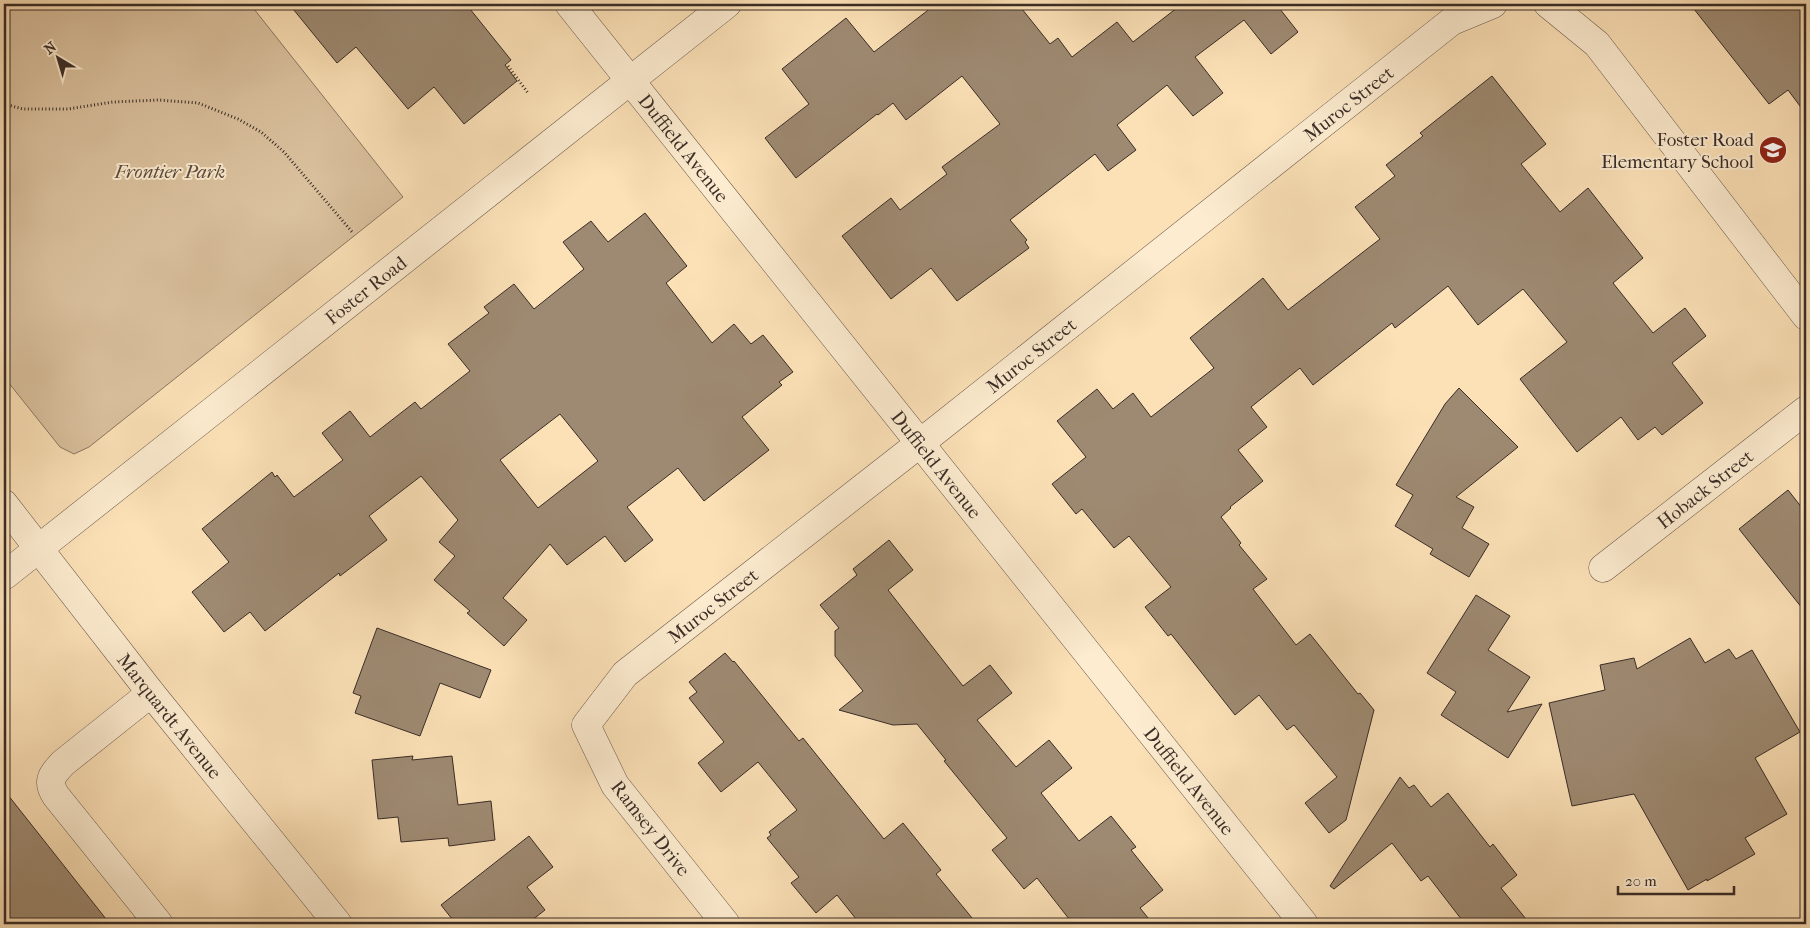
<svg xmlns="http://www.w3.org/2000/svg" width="1810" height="928" font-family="'IM FELL French Canon',serif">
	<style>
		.green { fill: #dbc29f; stroke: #8a7763 }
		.building { fill: #9e8a72; stroke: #392c27; fill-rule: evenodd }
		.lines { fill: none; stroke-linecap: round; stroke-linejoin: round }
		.minor-casing { stroke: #6a594b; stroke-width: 29 }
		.path { stroke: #392c27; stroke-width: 3; stroke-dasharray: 1 2.5; stroke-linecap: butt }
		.minor { stroke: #fdecd0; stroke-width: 28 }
		.labels { text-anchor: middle; stroke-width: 4; stroke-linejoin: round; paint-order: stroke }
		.street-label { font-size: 19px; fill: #392c27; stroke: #fdecd0 }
		.poi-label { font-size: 19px; fill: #392c27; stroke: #fdecd0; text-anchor: end }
		.park-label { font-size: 19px; font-style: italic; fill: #594a3f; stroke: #fdecd0 }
	</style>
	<rect width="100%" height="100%" fill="#fce1b7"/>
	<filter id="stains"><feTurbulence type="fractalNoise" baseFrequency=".004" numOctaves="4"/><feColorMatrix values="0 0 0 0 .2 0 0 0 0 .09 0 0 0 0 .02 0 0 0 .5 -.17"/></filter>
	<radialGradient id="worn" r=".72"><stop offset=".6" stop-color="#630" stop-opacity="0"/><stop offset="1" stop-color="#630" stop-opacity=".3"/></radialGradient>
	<!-- green -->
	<path class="green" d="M4 4H250L403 197 89 447 74 454 60 447 4 377Z"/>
	<!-- building -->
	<g class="building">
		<path d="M289 4H466L511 60 505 65 517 81 464 124 434 87 408 109 356 47 337 63Z"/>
		<path d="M936 4H1018L1050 44 1058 38 1072 57 1117 22 1133 42 1182 4H1276L1298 32 1271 54 1244 20 1195 57 1223 93 1193 116 1167 85 1117 125 1136 150 1108 171 1095 154 1010 220 1027 240 1025 242 1029 248 957 301 931 268 891 299 842 236 891 198 900 210 947 174 942 167 1000 124 962 76 906 120 893 103 878 115 877 114 796 178 765 138 809 104 782 69 846 18 874 52Z"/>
		<path d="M1690 4H1798L1806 15V114L1788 90 1769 104Z"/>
		<path d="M1492 76 1546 144 1521 164 1560 212 1588 188 1643 258 1613 283 1653 333 1685 308 1706 336 1672 363 1703 403 1662 435 1655 427 1638 440 1621 417 1577 452 1520 379 1567 342 1523 289 1478 325 1448 286 1395 328 1392 323 1313 385 1300 368 1251 407 1267 427 1238 450 1263 481 1230 507 1231 508 1221 517 1241 543 1239 545 1267 579 1253 589 1296 645 1310 634 1358 694 1360 693 1374 710 1346 820 1329 833 1305 803 1337 777 1294 725 1287 730 1259 695 1235 715 1171 634 1168 636 1145 607 1171 587 1129 536 1114 548 1082 509 1076 514 1052 484 1086 457 1057 421 1097 389 1113 409 1133 393 1151 417 1214 368 1190 338 1263 278 1288 310 1380 239 1355 207 1395 176 1386 165 1423 136 1420 133Z"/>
		<path d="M645 213 687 266 666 283 712 343 734 324 751 344 763 335 793 372 779 382 782 385 742 417 769 450 704 501 678 468 627 507 653 540 625 562 605 536 567 565 550 544 503 598 527 620 504 646 467 613 470 611 434 580 455 556 439 542 458 520 421 476 369 516 387 540 340 576 339 573 265 631 250 612 224 632 192 592 229 562 202 529 272 472 275 477 277 475 294 497 343 460 322 433 350 411 370 437 415 402 421 409 470 371 448 344 489 313 484 307 514 284 534 309 584 269 563 242 591 221 608 242ZM560 414 598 461 538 508 500 460Z"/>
		<path d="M1459 388 1518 447 1456 497 1474 507 1462 528 1489 544 1469 577 1430 554 1433 549 1395 526 1413 495 1396 485 1445 404Z"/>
		<path d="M1788 490 1806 513V613L1739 529Z"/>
		<path d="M889 540 913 570 888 590 963 686 990 665 1012 693 977 720 1016 767 1049 740 1072 768 1041 793 1079 841 1111 816 1136 847 1131 850 1163 890 1140 908 1153 924H1073L1037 878 1024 889 992 850 1007 838 944 761 946 760 917 724 893 725 839 710 863 691 835 656V631L839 628 820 605 857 575 853 569Z"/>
		<path d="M1476 595 1510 616 1488 650 1530 677 1507 712 1542 704 1508 758 1441 715 1456 692 1427 673Z"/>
		<path d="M377 628 491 670 480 698 440 683 420 736 355 713 361 696 353 693Z"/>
		<path d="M1690 638 1705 663 1729 649 1736 659 1752 650 1800 732 1755 758 1787 814 1745 838 1755 854 1707 881V879L1688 890 1634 794 1572 806 1549 703 1605 690 1600 665 1634 658 1637 669Z"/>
		<path d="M725 653 733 662 734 661 799 741 803 738 884 839 903 823 941 870 936 874 977 924H860L837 895 816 913 791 883 799 877 767 838 771 835 769 832 797 810 758 762 721 792 698 763 724 742 689 698 697 692 689 682Z"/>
		<path d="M413 756 412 760 452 756 458 805 491 801 495 840 449 846 448 838 401 842 398 817 378 819 372 760Z"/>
		<path d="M1400 777 1409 788 1414 785 1431 807 1448 793 1490 847 1493 844 1517 875 1501 888 1530 924H1465L1428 876 1421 881 1392 843 1334 889 1330 886Z"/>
		<path d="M4 790 110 924H4Z"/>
		<path d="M529 836 553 867 527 887 545 910 527 924H456L441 905Z"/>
	</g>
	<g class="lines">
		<defs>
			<g id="minor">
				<path id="s1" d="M569 4 1304 924"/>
				<path d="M1548 4 1597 44 1806 316"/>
				<path id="s2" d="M4 504 151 693 338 924"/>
				<path id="s3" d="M1603 568 1806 410"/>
				<path id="s4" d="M4 576 727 4"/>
				<path d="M151 693 63 763C52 775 46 781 56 796L159 924"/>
				<path id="s5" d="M726 924 615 785 586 725 625 674 919 444 1452 21 1493 4"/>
			</g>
		</defs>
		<!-- minor casing -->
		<use href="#minor" class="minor-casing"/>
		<!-- path -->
		<g class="path">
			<path d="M508 66 528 93"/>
			<path d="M4 104 23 109H68L113 102 159 100 198 103 238 119 261 132 284 152 353 233"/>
		</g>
		<!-- minor -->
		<use href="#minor" class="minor"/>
	</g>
	<!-- icons -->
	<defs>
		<symbol id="school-disc" viewBox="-11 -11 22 22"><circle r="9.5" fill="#8f2418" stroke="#fdecd0"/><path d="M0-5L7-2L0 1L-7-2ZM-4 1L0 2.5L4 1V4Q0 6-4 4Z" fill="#fff"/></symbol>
	</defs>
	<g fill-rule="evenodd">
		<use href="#school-disc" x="1757" y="134" width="32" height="32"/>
	</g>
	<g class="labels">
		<!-- street labels -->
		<g class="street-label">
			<text dy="7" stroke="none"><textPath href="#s5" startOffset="1230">Muroc Street</textPath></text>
			<text dy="7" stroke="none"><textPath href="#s1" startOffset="184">Duffield Avenue</textPath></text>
			<text dy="7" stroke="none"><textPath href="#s4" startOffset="461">Foster Road</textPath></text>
			<text dy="7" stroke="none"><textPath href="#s5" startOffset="825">Muroc Street</textPath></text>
			<text dy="7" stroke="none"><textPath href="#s1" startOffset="589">Duffield Avenue</textPath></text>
			<text dy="7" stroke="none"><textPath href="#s3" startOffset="129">Hoback Street</textPath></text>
			<text dy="7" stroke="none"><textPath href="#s5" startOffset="420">Muroc Street</textPath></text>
			<text dy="7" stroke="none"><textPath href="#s2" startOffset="269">Marquardt Avenue</textPath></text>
			<text dy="7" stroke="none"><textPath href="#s1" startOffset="994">Duffield Avenue</textPath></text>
			<text transform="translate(651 828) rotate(52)" y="7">Ramsey Drive</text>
		</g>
		<!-- poi labels -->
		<g class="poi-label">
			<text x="1754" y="146">Foster Road<tspan x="1754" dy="22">Elementary School</tspan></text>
		</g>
		<!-- park labels -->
		<g class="park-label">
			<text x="170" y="178">Frontier Park</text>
		</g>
	</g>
	<!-- margin -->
	<rect width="1810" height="928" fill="none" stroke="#fce1b7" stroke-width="20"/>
	<rect x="5" y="5" width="1800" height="918" fill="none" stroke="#392c27" stroke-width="2.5"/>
	<rect x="10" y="10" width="1790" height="908" fill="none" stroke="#392c27"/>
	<!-- north arrow -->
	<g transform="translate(58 58) rotate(322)" stroke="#fdecd0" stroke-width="4" paint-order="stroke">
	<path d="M0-4L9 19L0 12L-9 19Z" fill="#392c27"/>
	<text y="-8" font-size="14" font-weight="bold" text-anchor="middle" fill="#392c27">N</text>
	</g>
	<!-- scale -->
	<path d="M1618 886v8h116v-8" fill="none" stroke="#392c27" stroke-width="2.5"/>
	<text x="1625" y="886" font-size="15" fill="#392c27" stroke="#fdecd0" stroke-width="4" paint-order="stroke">20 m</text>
	<rect width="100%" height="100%" filter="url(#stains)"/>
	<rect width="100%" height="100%" fill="url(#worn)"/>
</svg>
